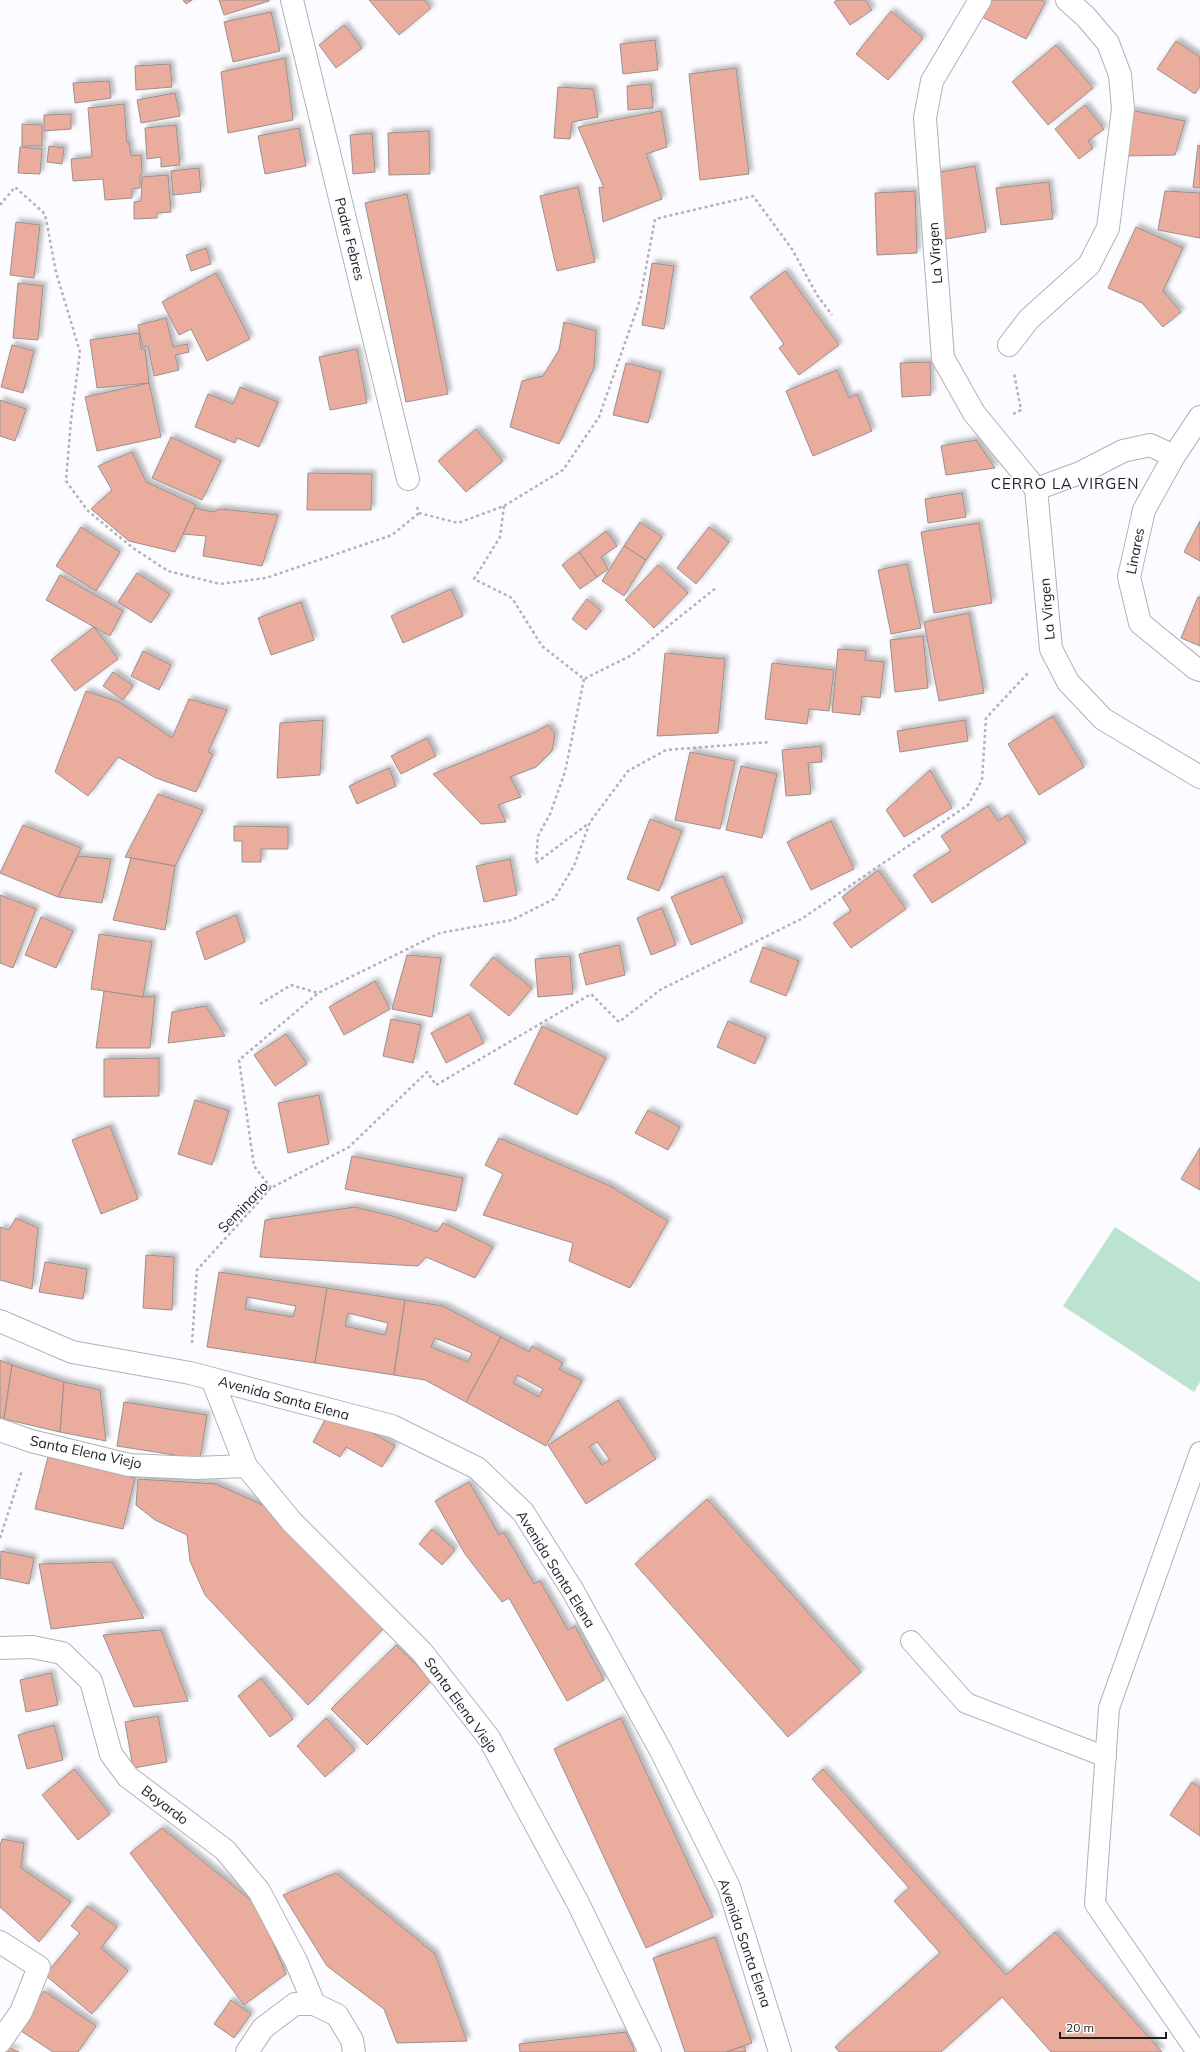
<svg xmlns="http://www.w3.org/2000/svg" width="1200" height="2052" font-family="Mulish,sans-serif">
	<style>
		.green { fill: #bce3cf }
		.building { fill: #e9ac9d; stroke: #99918f; fill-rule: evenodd; filter: url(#shadow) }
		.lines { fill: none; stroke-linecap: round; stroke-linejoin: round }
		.service-casing { stroke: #b2b1b8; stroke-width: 22 }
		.pedestrian-casing { stroke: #b2b1b8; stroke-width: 24 }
		.minor-casing { stroke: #b2b1b8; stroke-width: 24 }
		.tertiary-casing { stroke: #b2b1b8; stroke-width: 24 }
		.path { stroke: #b3b2b6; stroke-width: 2.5; stroke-dasharray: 3 3; stroke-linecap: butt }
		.service { stroke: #fff; stroke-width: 20 }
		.pedestrian { stroke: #fff; stroke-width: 22 }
		.minor { stroke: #fff; stroke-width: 22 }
		.tertiary { stroke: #fff; stroke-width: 22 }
		.labels { text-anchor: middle; stroke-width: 3; stroke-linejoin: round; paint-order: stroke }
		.street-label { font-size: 14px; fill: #1e1e20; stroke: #fcfbff }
		.neighbourhood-label { font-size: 15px; letter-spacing: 1px; fill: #1e1e20; stroke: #fcfbff }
	</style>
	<defs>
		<filter id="shadow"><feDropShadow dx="3.5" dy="-3.5" stdDeviation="2" flood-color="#0004"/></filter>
	</defs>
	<rect width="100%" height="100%" fill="#fcfbff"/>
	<!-- green -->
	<path class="green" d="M1115 1227 1200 1282V1382L1194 1392 1063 1306Z"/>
	<!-- building -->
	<g class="building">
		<path d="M183 0H192L186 4Z"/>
		<path d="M219 0H269V1L224 15Z"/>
		<path d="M369 0H424L431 8 399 35Z"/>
		<path d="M837 0H865L872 10 850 25 834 2Z"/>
		<path d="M988 0H1042L1045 3 1026 39 980 16Z"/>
		<path d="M891 11 923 38 888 80 856 54Z"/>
		<path d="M271 12 280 51 233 62 224 22Z"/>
		<path d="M344 25 362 48 336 68 319 45Z"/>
		<path d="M655 40 658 70 623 74 620 44Z"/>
		<path d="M1176 41 1200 57V86L1195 94 1157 69Z"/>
		<path d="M1056 45 1093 88 1048 125 1012 82Z"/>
		<path d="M285 58 293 120 228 133 221 72Z"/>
		<path d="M170 64 172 87 136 90 135 66Z"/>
		<path d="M736 68 749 174 700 180 689 74Z"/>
		<path d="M109 81 111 98 75 103 73 83Z"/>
		<path d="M651 84 653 108 628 110 627 86Z"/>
		<path d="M558 87 593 89 598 117 572 122 570 139 554 138Z"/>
		<path d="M175 93 180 116 141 123 137 100Z"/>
		<path d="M124 104 127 142H129L131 156 141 155 142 174 140 175V188L132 189V198L105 200 103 179 73 181 71 159 92 157 88 108Z"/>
		<path d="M1085 105 1104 129 1088 141 1093 148 1079 159 1055 129Z"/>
		<path d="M1130 110 1185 121 1175 155 1124 156Z"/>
		<path d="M661 111 667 147 646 154 662 199 603 222 599 187 604 188 578 127Z"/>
		<path d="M71 114V129L44 131V115Z"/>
		<path d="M22 124 42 125V146H22Z"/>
		<path d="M176 125 180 165 161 167V157L147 159 145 128Z"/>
		<path d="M299 128 306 166 265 174 258 136Z"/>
		<path d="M429 131 430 174 389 175 388 133Z"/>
		<path d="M372 133 375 172 353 174 350 135Z"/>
		<path d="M1198 145 1200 146V188L1193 187Z"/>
		<path d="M49 146 64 148 62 164 47 162Z"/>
		<path d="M20 147 42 149 40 174 18 173Z"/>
		<path d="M975 166 986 232 946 239 935 173Z"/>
		<path d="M199 168 201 192 173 195 171 171Z"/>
		<path d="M168 175 171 212 157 213V218L134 219V202L141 201 142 177Z"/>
		<path d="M1049 182 1053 219 1001 225 996 188Z"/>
		<path d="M578 187 595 262 557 271 540 196Z"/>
		<path d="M915 191 917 253 877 255 875 193Z"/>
		<path d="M1165 191 1200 193V238L1158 230Z"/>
		<path d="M407 194 448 394 406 402 365 203Z"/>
		<path d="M16 222 40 225 34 278 10 275Z"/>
		<path d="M1136 227 1183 248 1163 291 1181 312 1163 327 1142 303 1108 288Z"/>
		<path d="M206 248 211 264 191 271 186 255Z"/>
		<path d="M652 263 674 266 664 329 642 325Z"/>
		<path d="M785 271 839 345 799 375 779 348 784 344 750 297Z"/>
		<path d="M216 273 250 339 207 361 191 329 179 335 162 302Z"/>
		<path d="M18 283 43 286 38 340 13 338Z"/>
		<path d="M166 318 173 347 187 344 189 352 175 355 179 370 154 376 148 346 143 347 138 325Z"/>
		<path d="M564 322 596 331 594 368 559 444 510 427 522 381 543 376 559 350Z"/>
		<path d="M139 333 141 349H145L149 383 97 388 90 340Z"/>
		<path d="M12 345 34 351 23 393 1 387Z"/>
		<path d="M357 349 367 403 330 410 319 357Z"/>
		<path d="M930 362 931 395 902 397 900 363Z"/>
		<path d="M626 363 661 372 648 423 613 415Z"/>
		<path d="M837 370 849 398 857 394 872 431 813 456 786 391Z"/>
		<path d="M149 383 161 437 97 451 85 397Z"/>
		<path d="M240 387 278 402 259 447 237 438 235 443 195 427 208 394 233 404Z"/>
		<path d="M0 400 26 409 15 441 0 436Z"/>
		<path d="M476 429 503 461 466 492 438 461Z"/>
		<path d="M171 437 221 461 202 500 152 478Z"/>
		<path d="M976 440 995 468 946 475 941 446Z"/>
		<path d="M132 452 146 482 196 505 175 552 129 541 91 509 112 490 98 466Z"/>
		<path d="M308 473 372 474 371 510H307Z"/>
		<path d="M962 493 966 517 928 523 925 499Z"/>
		<path d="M195 508 213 512 220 509 278 515 262 566 203 556 206 536 183 534Z"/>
		<path d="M1200 521V561L1184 552Z"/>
		<path d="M640 522 662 537 646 560 624 546Z"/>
		<path d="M979 523 992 603 934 613 921 532Z"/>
		<path d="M81 527 120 552 96 591 56 566Z"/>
		<path d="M709 527 729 542 696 584 677 568Z"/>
		<path d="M606 531 617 546 601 557 608 569 597 577 579 552Z"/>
		<path d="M624 546 646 560 624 596 602 581Z"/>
		<path d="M579 552 597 577 580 589 562 565Z"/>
		<path d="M907 564 921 628 891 634 878 570Z"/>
		<path d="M658 565 688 593 654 628 625 600Z"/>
		<path d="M137 573 170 594 151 623 118 602Z"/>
		<path d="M60 575 123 611 110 636 46 600Z"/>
		<path d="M451 589 463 616 403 643 391 616Z"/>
		<path d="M1198 597H1200V646L1181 638Z"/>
		<path d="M587 599 601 611 586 630 572 619Z"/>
		<path d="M301 602 314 640 271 655 258 618Z"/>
		<path d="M969 613 984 693 939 701 924 622Z"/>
		<path d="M94 627 118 659 75 691 51 660Z"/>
		<path d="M923 636 928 688 895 692 890 640Z"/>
		<path d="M838 649 866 651 865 660 884 662 880 698 862 696 860 715 832 712Z"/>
		<path d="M143 651 171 665 159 690 131 676Z"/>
		<path d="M665 653 725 659 718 733 657 736Z"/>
		<path d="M772 663 834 670 829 711 809 709 807 724 765 719Z"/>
		<path d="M113 672 133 686 123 700 103 686Z"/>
		<path d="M86 691 119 702 172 738 189 699 227 710 208 752 213 754 196 792 156 778 118 757 88 796 55 772Z"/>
		<path d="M1053 716 1084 767 1039 795 1008 744Z"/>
		<path d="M323 720 320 775 277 778 280 723Z"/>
		<path d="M965 720 968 741 900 752 897 731Z"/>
		<path d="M548 725 555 734 552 751 536 767 510 777 521 797 498 805 506 822 481 824 433 774 535 732Z"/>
		<path d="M427 738 436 756 401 774 391 756Z"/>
		<path d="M821 746 822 762 808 763 811 794 786 796 782 750Z"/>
		<path d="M690 752 735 761 720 829 675 820Z"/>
		<path d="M741 766 777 774 762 838 726 830Z"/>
		<path d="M389 768 396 786 357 804 349 786Z"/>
		<path d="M930 770 952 808 904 837 886 810Z"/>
		<path d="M158 794 203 810 175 866 125 857Z"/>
		<path d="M988 806 998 821 1008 815 1026 843 932 903 913 875 951 851 941 836Z"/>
		<path d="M650 819 682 831 659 891 627 879Z"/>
		<path d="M831 821 854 869 811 890 787 842Z"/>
		<path d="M23 825 81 848 58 897 0 873Z"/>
		<path d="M234 826 288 827V849H261V862H242V841H234Z"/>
		<path d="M78 856 111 859 102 903 58 897Z"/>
		<path d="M131 858 175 866 165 930 113 920Z"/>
		<path d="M510 859 517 895 484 902 476 866Z"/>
		<path d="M878 870 906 909 851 948 833 923 851 911 842 897Z"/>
		<path d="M723 876 743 923 691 945 671 897Z"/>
		<path d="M0 895 36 909 13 968 0 963Z"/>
		<path d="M662 908 676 945 651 955 637 918Z"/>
		<path d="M236 915 245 942 205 960 196 932Z"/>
		<path d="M41 917 73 931 56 968 25 955Z"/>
		<path d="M99 934 152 942 143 997 91 989Z"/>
		<path d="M619 945 625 975 586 985 579 954Z"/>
		<path d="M763 947 799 961 786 996 750 982Z"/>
		<path d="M407 955 441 958 432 1017 392 1009Z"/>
		<path d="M570 956 573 994 538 997 535 959Z"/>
		<path d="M493 957 532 988 509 1016 470 985Z"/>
		<path d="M375 981 390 1009 344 1035 329 1007Z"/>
		<path d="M104 991 143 997 155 996 150 1048H96Z"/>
		<path d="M206 1006 225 1036 168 1043 172 1012Z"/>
		<path d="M469 1014 484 1043 446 1063 431 1033Z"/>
		<path d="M391 1019 421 1025 413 1063 383 1056Z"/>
		<path d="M728 1021 766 1038 755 1064 717 1047Z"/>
		<path d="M542 1026 606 1058 577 1115 514 1084Z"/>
		<path d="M286 1034 307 1064 275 1086 254 1055Z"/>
		<path d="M159 1058V1096L104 1097V1059Z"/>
		<path d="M319 1095 329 1144 288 1153 278 1103Z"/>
		<path d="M195 1100 229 1111 212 1165 178 1154Z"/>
		<path d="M648 1110 680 1127 668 1150 635 1133Z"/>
		<path d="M110 1126 138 1199 101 1214 72 1140Z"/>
		<path d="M499 1138 610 1186 668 1221 630 1288 569 1261 573 1243 483 1215 503 1174 485 1165Z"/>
		<path d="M1200 1148V1190L1181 1179Z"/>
		<path d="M352 1156 463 1178 456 1211 345 1189Z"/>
		<path d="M355 1207 396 1217 437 1232 443 1223 493 1247 475 1278 426 1257 418 1266 260 1257 265 1220Z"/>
		<path d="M16 1218 38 1228 32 1289 0 1280V1227L9 1230Z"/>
		<path d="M146 1255 174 1257 172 1310 143 1308Z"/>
		<path d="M45 1262 87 1269 83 1299 39 1292Z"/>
		<path d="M219 1272 327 1288 315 1363 207 1347ZM247 1297 296 1306 293 1317 245 1309Z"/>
		<path d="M327 1288 405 1300 394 1375 315 1363ZM348 1313 388 1323 385 1335 345 1326Z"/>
		<path d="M405 1300 443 1306 501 1337 466 1402 425 1380 394 1375ZM435 1338 472 1353 468 1362 431 1347Z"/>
		<path d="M501 1337 529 1352 532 1346 563 1363 559 1369 582 1381 546 1446 466 1402ZM517 1375 543 1389 539 1397 513 1383Z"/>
		<path d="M0 1360 12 1365 4 1419 0 1417Z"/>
		<path d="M12 1365 64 1382 60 1432 4 1419Z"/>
		<path d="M64 1382 100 1390 106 1441 60 1432Z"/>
		<path d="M618 1400 656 1459 586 1504 548 1445ZM597 1442 610 1460 602 1465 589 1447Z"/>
		<path d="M124 1402 207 1415 200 1459 117 1446Z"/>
		<path d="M325 1420 359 1425 395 1446 382 1467 346 1447 340 1457 313 1442Z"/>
		<path d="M48 1457 135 1478 123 1529 35 1509Z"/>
		<path d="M138 1479 216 1484 265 1506 386 1626 308 1705 205 1595 190 1561 187 1535 155 1520 136 1505Z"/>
		<path d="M469 1482 499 1535 504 1532 534 1584 540 1581 568 1630 575 1626 604 1680 567 1701 509 1598 502 1602 465 1554 435 1501Z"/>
		<path d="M707 1499 861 1672 788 1737 635 1564Z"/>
		<path d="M432 1529 455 1550 442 1565 419 1544Z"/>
		<path d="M1 1551 34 1558 29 1584 0 1578Z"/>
		<path d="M112 1562 144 1618 51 1629 39 1564Z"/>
		<path d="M161 1630 188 1701 134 1707 103 1635Z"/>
		<path d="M396 1645 432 1680 367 1745 331 1709Z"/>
		<path d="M51 1673 58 1705 26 1712 20 1680Z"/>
		<path d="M261 1678 293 1719 270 1737 238 1696Z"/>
		<path d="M158 1716 167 1762 133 1768 125 1722Z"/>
		<path d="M326 1718 355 1750 325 1777 297 1746Z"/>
		<path d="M621 1718 713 1917 646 1948 554 1749Z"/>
		<path d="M54 1725 63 1760 27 1769 18 1735Z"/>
		<path d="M74 1769 110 1814 78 1840 42 1795Z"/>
		<path d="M823 1769 1006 1975 1055 1932 1162 2052H1051L1002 1997 941 2052H839L835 2047 940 1953 894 1901 909 1888 812 1779Z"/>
		<path d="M1192 1782 1200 1788V1836L1170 1815Z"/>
		<path d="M162 1828 258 1906 286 1974 244 2005 130 1853Z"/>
		<path d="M2 1839 24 1843 21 1868 71 1902 39 1942 0 1907V1846Z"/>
		<path d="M336 1873 435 1954 467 2041 397 2043 384 2009 327 1966 283 1895Z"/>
		<path d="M87 1906 117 1927 101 1948 128 1971 92 2014 45 1975 80 1933 71 1926Z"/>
		<path d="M715 1937 752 2043 726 2052H685L653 1958Z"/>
		<path d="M44 1991 96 2026 78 2052H53L18 2029Z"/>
		<path d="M231 2000 251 2014 234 2038 214 2024Z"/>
		<path d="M626 2032 635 2052H520L519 2044Z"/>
		<path d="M744 2046 746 2052H726Z"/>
		<path d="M8 2047 19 2052H6Z"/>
	</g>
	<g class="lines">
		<defs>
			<g id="service">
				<path d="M911 1641 966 1703 1106 1757"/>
				<path d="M1197 2052 1095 1904 1109 1708 1200 1452"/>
			</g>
			<path id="pedestrian" d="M0 1648 32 1647"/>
			<g id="minor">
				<path d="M292 0 408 479"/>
				<path d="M980 0 932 81 925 118 943 358 974 413 1036 489 1051 649 1068 682 1103 719 1200 777"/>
				<path d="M1009 345 1029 319 1089 265 1108 228 1123 109 1120 75 1108 43 1086 17 1067 0"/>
				<path d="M1200 417 1174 456 1144 510 1129 577 1140 623 1195 668 1200 670"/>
				<path d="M1036 489 1080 473 1123 451 1150 445 1174 456"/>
				<path d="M212 1379 246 1466 292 1522 422 1652 489 1738 578 1903 650 2052"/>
				<path d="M0 1430 31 1441 129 1465 195 1468 246 1466"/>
				<path d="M32 1647 62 1653 91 1681 111 1754 128 1777 225 1850 259 1891 296 1961 314 2004"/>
				<path d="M0 1942 39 1967 21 2012 0 2042"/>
			</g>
			<g id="tertiary">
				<path d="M0 1321 72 1352 190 1373 392 1426 477 1468 523 1512 573 1591 661 1751 729 1887 780 2052"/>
				<path d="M247 2052 263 2028 295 2004H314L337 2015 352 2040 354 2052"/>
			</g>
		</defs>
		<!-- service casing -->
		<use href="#service" class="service-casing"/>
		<!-- pedestrian casing -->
		<use href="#pedestrian" class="pedestrian-casing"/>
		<!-- minor casing -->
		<use href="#minor" class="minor-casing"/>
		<!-- tertiary casing -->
		<use href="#tertiary" class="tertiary-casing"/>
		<!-- path -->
		<g class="path">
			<path d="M0 205 15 187 45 214 56 272 80 352 71 420 66 481 88 511 133 548 168 571 220 584 266 578 392 535 419 513"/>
			<path d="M1013 414 1021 410 1014 373"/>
			<path d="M504 506 500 537 474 579 512 598 542 646 584 679 632 655 717 587"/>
			<path d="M417 507 419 513 458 523 504 506 563 470 599 417 640 300 655 219 753 196 792 249 817 295 832 315"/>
			<path d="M584 679 565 772 550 814 538 836 536 863 589 823"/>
			<path d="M260 1004 291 985 318 993 440 933 512 920 554 899 574 866 590 822 628 771 666 750 770 742"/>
			<path d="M271 1188 254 1166 239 1060 317 994"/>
			<path d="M192 1343 197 1270 271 1188 349 1147 427 1072 436 1085 591 994 619 1022 660 990 803 918 968 805 982 780 986 718 1029 672"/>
			<path d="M0 1538 22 1470"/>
		</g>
		<!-- service -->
		<use href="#service" class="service"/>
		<!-- pedestrian -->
		<use href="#pedestrian" class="pedestrian"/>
		<!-- minor -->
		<use href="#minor" class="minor"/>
		<!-- tertiary -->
		<use href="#tertiary" class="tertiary"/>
	</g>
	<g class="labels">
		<!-- street labels -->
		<g class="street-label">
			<text transform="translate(350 239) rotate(76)" y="5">Padre Febres</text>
			<text transform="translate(935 253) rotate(-94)" y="5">La Virgen</text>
			<text transform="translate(1135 551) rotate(-79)" y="5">Linares</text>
			<text transform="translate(1047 609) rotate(-95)" y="5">La Virgen</text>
			<text transform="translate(243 1207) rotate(-46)" y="5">Seminario</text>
			<text transform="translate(284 1398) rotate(15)" y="5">Avenida Santa Elena</text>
			<text transform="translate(86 1452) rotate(12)" y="5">Santa Elena Viejo</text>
			<text transform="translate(556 1569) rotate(58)" y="5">Avenida Santa Elena</text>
			<text transform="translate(461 1705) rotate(54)" y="5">Santa Elena Viejo</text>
			<text transform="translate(165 1805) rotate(37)" y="5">Boyardo</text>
			<text transform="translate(745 1943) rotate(71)" y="5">Avenida Santa Elena</text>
		</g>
		<!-- neighbourhood labels -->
		<g class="neighbourhood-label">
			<text x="1065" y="489">CERRO LA VIRGEN</text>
		</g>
	</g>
	<!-- scale -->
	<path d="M1060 2032v6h106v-6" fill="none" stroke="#1e1e20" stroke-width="2"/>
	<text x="1066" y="2032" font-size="12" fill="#1e1e20" stroke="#fcfbff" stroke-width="3" paint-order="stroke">20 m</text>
</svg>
